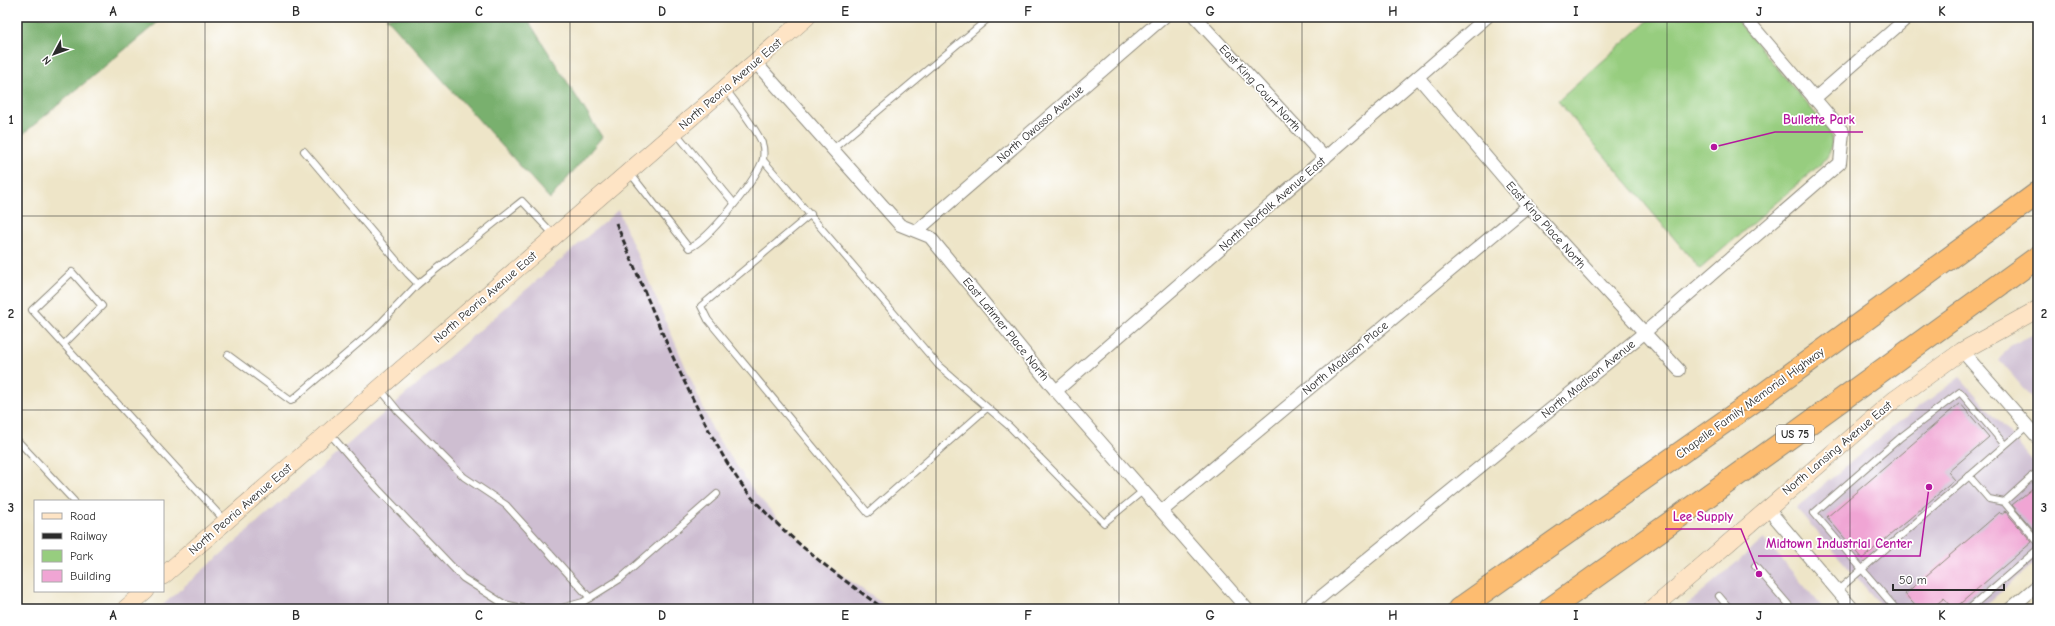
<svg xmlns="http://www.w3.org/2000/svg" width="2055" height="626" font-family="'Comic Neue',sans-serif">
	<style>
		.industrial { fill: #cebed1 }
		.green { fill: #97cd7f; stroke: #617c55 }
		.forest { fill: #79b06e; stroke: #526e4c }
		.building { fill: #f0a5d4 }
		.lines { fill: none; stroke-linecap: round; stroke-linejoin: round }
		.lane-casing { stroke: #8c887a; stroke-width: 8 }
		.street-casing { stroke: #8c887a; stroke-width: 14 }
		.secondary-casing { stroke: #8c887a; stroke-width: 18 }
		.highway-casing { stroke: #8c887a; stroke-width: 24 }
		.lane { stroke: #fff; stroke-width: 6 }
		.street { stroke: #fff; stroke-width: 12 }
		.secondary { stroke: #fee4c5; stroke-width: 17 }
		.highway { stroke: #fdbc6f; stroke-width: 22 }
		.rail { stroke: #2b2b2b; stroke-width: 3; stroke-dasharray: 6 3; stroke-linecap: butt }
		.grid { fill: none; stroke: #2b2b2b; stroke-width: 1; stroke-opacity: 0.55 }
		.labels { text-anchor: middle; stroke-width: 3.5; stroke-linejoin: round; paint-order: stroke }
		.shield { fill: #fff; stroke: #6b6b6b; stroke-width: 1 }
		.shield-label { font-size: 11px; font-weight: bold; fill: #2b2b2b }
		.street-label { font-size: 12px; fill: #2b2b2b; stroke: #fff }
		.leader { fill: none; stroke: #b5179e; stroke-width: 1.5 }
		.callout-dot { fill: #b5179e; stroke: #fff; stroke-width: 1.5 }
		.callout-label { font-size: 13px; text-anchor: middle; font-weight: bold; fill: #b5179e; stroke: #fff; stroke-width: 3.5; stroke-linejoin: round; paint-order: stroke }
		.neatline { fill: none; stroke: #2b2b2b; stroke-width: 1.5 }
		.grid-label { font-size: 13px; text-anchor: middle; font-weight: bold; fill: #2b2b2b }
	</style>
	<rect width="100%" height="100%" fill="#fff"/>
	<filter id="ink" filterUnits="userSpaceOnUse"><feTurbulence type="fractalNoise" baseFrequency=".025" numOctaves="2"/><feDisplacementMap in="SourceGraphic" scale="8" xChannelSelector="R" yChannelSelector="G"/><feConvolveMatrix kernelMatrix="1 2 1 2 8 2 1 2 1" color-interpolation-filters="sRGB"/></filter>
	<filter id="wash" filterUnits="userSpaceOnUse"><feTurbulence type="fractalNoise" baseFrequency=".012" numOctaves="4" result="noise"/><feDisplacementMap in="SourceGraphic" scale="16" xChannelSelector="R" yChannelSelector="G"/><feGaussianBlur stdDeviation="0.9" result="paint"/><feColorMatrix in="noise" values="0 0 0 0 0 0 0 0 0 0 0 0 0 0 0 0 0 1.4 0 .05"/><feComposite in="paint" operator="in"/></filter>
	<g filter="url(#wash)">
		<rect width="100%" height="100%" fill="#eee5c8"/>
		<!-- industrial -->
		<g class="industrial">
			<path d="M618 210 714 433 756 494 783 524 825 563 890 609H158Z"/>
			<path d="M2038 332V405L1999 360 2010 346Z"/>
			<path d="M1960 377 2038 467V560L1981 609H1884L1796 508 1900 421Z"/>
			<path d="M1764 539 1824 609H1682Z"/>
		</g>
		<!-- green -->
		<path class="green" d="M1652 17H1734L1830 131C1833 144 1832 152 1823 162L1700 269 1558 101Z"/>
		<!-- forest -->
		<g class="forest">
			<path d="M21 17H164L17 139V20Z"/>
			<path d="M386 17H526L602 137 550 199Z"/>
		</g>
		<g id="blocks">
			<!-- building -->
			<g class="building">
				<path d="M1960 403 1989 437 1948 472 1955 480 1862 559 1827 517Z"/>
				<path d="M2033 488 2038 494V535L2012 505Z"/>
				<path d="M2005 511 2032 542 1954 609 1944 598 1931 609H1918L1905 594 2000 512 2001 514Z"/>
			</g>
		</g>
	</g>
	<g filter="url(#ink)">
		<use href="#blocks" fill-opacity="0" stroke="#8c887a" stroke-width="1"/>
		<g class="lines">
			<defs>
				<g id="lane">
					<path d="M676 133 734 203"/>
					<path d="M833 149 990 17"/>
					<path d="M304 151 408 274 418 284 522 201 554 235"/>
					<path d="M763 160 939 366 1010 427 1104 523 1144 490"/>
					<path d="M630 173 689 248C710 239 753 183 762 162 764 158 764 148 762 143 758 132 735 101 726 90"/>
					<path d="M811 214 701 306 708 320 868 513 987 408"/>
					<path d="M64 344 102 306 72 272 32 310 225 521"/>
					<path d="M228 355 291 401 375 329 418 284"/>
					<path d="M381 390 398 411 464 477 506 505 590 598"/>
					<path d="M330 434 378 489 463 578 504 604 527 609"/>
					<path d="M17 440 74 501"/>
					<path d="M1969 476 1989 499 2004 502 2038 542"/>
					<path d="M2032 476 2038 484"/>
					<path d="M2004 502 2038 471"/>
					<path d="M1755 566 1792 609"/>
					<path d="M1837 591 2027 426"/>
					<path d="M1719 596 1730 609"/>
					<path d="M558 609 583 602 620 579 717 494"/>
					<path d="M1896 609 1814 513 1901 437 1960 392 2004 444"/>
					<path d="M1969 609 2038 549"/>
				</g>
				<g id="street">
					<path d="M1195 17 1325 158"/>
					<path d="M755 62 900 225 930 237 1056 391 1247 609"/>
					<path d="M1418 77 1528 206 1679 370"/>
					<path d="M1814 99 1908 17"/>
					<path d="M917 231 1164 17"/>
					<path d="M1962 351 2038 438"/>
					<path d="M1056 391 1487 17"/>
					<path d="M1767 508 1853 609"/>
					<path d="M1162 511 1528 206"/>
					<path d="M1306 609 1644 333 1840 163 1843 132 1745 17"/>
					<path d="M2010 609 2038 585"/>
				</g>
				<g id="secondary">
					<path d="M163 576 807 17"/>
					<path d="M125 609 146 591"/>
					<path d="M1652 609 1894 400 1962 351 2038 309"/>
				</g>
				<g id="highway">
					<path d="M1459 609 1764 394 2038 193"/>
					<path d="M1550 609 1793 435 2038 257"/>
				</g>
			</defs>
			<!-- lane casing -->
			<use href="#lane" class="lane-casing"/>
			<!-- street casing -->
			<use href="#street" class="street-casing"/>
			<!-- secondary casing -->
			<use href="#secondary" class="secondary-casing"/>
			<!-- highway casing -->
			<use href="#highway" class="highway-casing"/>
			<!-- lane -->
			<use href="#lane" class="lane"/>
			<!-- street -->
			<use href="#street" class="street"/>
			<!-- secondary -->
			<use href="#secondary" class="secondary"/>
			<!-- highway -->
			<use href="#highway" class="highway"/>
			<!-- rail -->
			<path class="rail" d="M616 223C644 289 670 356 703 419 718 447 733 477 755 501 793 543 838 576 884 609"/>
		</g>
	</g>
	<!-- grid -->
	<path class="grid" d="M205 17V609M388 17V609M570 17V609M753 17V609M936 17V609M1119 17V609M1302 17V609M1485 17V609M1667 17V609M1850 17V609M17 216H2038M17 410H2038"/>
	<g class="labels">
		<!-- shield labels -->
		<rect class="shield" x="1776" y="425" width="38" height="18" rx="3"/>
		<g class="shield-label">
			<text x="1795" y="438">US 75</text>
		</g>
		<!-- street labels -->
		<g class="street-label">
			<text transform="translate(730 84) rotate(-41)" y="4">North Peoria Avenue East</text>
			<text transform="translate(1260 88) rotate(47)" y="4">East King Court North</text>
			<text transform="translate(1040 124) rotate(-41)" y="4">North Owasso Avenue</text>
			<text transform="translate(1272 204) rotate(-41)" y="4">North Norfolk Avenue East</text>
			<text transform="translate(1546 225) rotate(48)" y="4">East King Place North</text>
			<text transform="translate(485 297) rotate(-41)" y="4">North Peoria Avenue East</text>
			<text transform="translate(1006 329) rotate(51)" y="4">East Latimer Place North</text>
			<text transform="translate(1345 358) rotate(-40)" y="4">North Madison Place</text>
			<text transform="translate(1588 379) rotate(-39)" y="4">North Madison Avenue</text>
			<text transform="translate(1750 403) rotate(-36)" y="4">Chapelle Family Memorial Highway</text>
			<text transform="translate(1837 448) rotate(-40)" y="4">North Lansing Avenue East</text>
			<text transform="translate(240 509) rotate(-41)" y="4">North Peoria Avenue East</text>
		</g>
	</g>
	<!-- callouts -->
	<path class="leader" d="M1714 147L1775 132H1863M1759 574L1741 529H1665M1929 487L1920 556H1758"/>
	<g class="callout-dot">
		<circle cx="1714" cy="147" r="4"/>
		<circle cx="1759" cy="574" r="4"/>
		<circle cx="1929" cy="487" r="4"/>
	</g>
	<g class="callout-label">
		<text x="1819" y="124">Bullette Park</text>
		<text x="1703" y="521">Lee Supply</text>
		<text x="1839" y="548">Midtown Industrial Center</text>
	</g>
	<!-- margin -->
	<rect width="2055" height="626" fill="none" stroke="#fff" stroke-width="44"/>
	<!-- legend -->
	<rect x="34" y="500" width="130" height="92" fill="#ffffff" stroke="#aaaaaa"/>
	<rect x="42" y="513" width="20" height="6" fill="#fee4c5" stroke="#aaaaaa"/>
	<text x="70" y="520" font-size="12" fill="#2b2b2b">Road</text>
	<rect x="42" y="533" width="20" height="6" fill="#2b2b2b" stroke="#aaaaaa"/>
	<text x="70" y="540" font-size="12" fill="#2b2b2b">Railway</text>
	<rect x="42" y="550" width="20" height="12" fill="#97cd7f" stroke="#aaaaaa"/>
	<text x="70" y="560" font-size="12" fill="#2b2b2b">Park</text>
	<rect x="42" y="570" width="20" height="12" fill="#f0a5d4" stroke="#aaaaaa"/>
	<text x="70" y="580" font-size="12" fill="#2b2b2b">Building</text>
	<!-- north arrow -->
	<g transform="translate(54 54) rotate(229)" stroke="#ffffff" stroke-width="3" paint-order="stroke">
	<path d="M0-3L7 15L0 10L-7 15Z" fill="#2b2b2b"/>
	<text y="-6" font-size="11" font-weight="bold" text-anchor="middle" fill="#2b2b2b">N</text>
	</g>
	<!-- scale -->
	<path d="M1893 584v6h111v-6" fill="none" stroke="#2b2b2b" stroke-width="2"/>
	<text x="1899" y="584" font-size="12" fill="#2b2b2b" stroke="#ffffff" stroke-width="3" paint-order="stroke">50 m</text>
	<rect x="22" y="22" width="2011" height="582" class="neatline"/>
	<g class="grid-label">
		<text x="113" y="16">A</text>
		<text x="296" y="16">B</text>
		<text x="479" y="16">C</text>
		<text x="662" y="16">D</text>
		<text x="845" y="16">E</text>
		<text x="1028" y="16">F</text>
		<text x="1210" y="16">G</text>
		<text x="1393" y="16">H</text>
		<text x="1576" y="16">I</text>
		<text x="1759" y="16">J</text>
		<text x="1942" y="16">K</text>
		<text x="11" y="124">1</text>
		<text x="2044" y="124">1</text>
		<text x="11" y="318">2</text>
		<text x="2044" y="318">2</text>
		<text x="11" y="512">3</text>
		<text x="2044" y="512">3</text>
		<text x="113" y="620">A</text>
		<text x="296" y="620">B</text>
		<text x="479" y="620">C</text>
		<text x="662" y="620">D</text>
		<text x="845" y="620">E</text>
		<text x="1028" y="620">F</text>
		<text x="1210" y="620">G</text>
		<text x="1393" y="620">H</text>
		<text x="1576" y="620">I</text>
		<text x="1759" y="620">J</text>
		<text x="1942" y="620">K</text>
	</g>
</svg>
